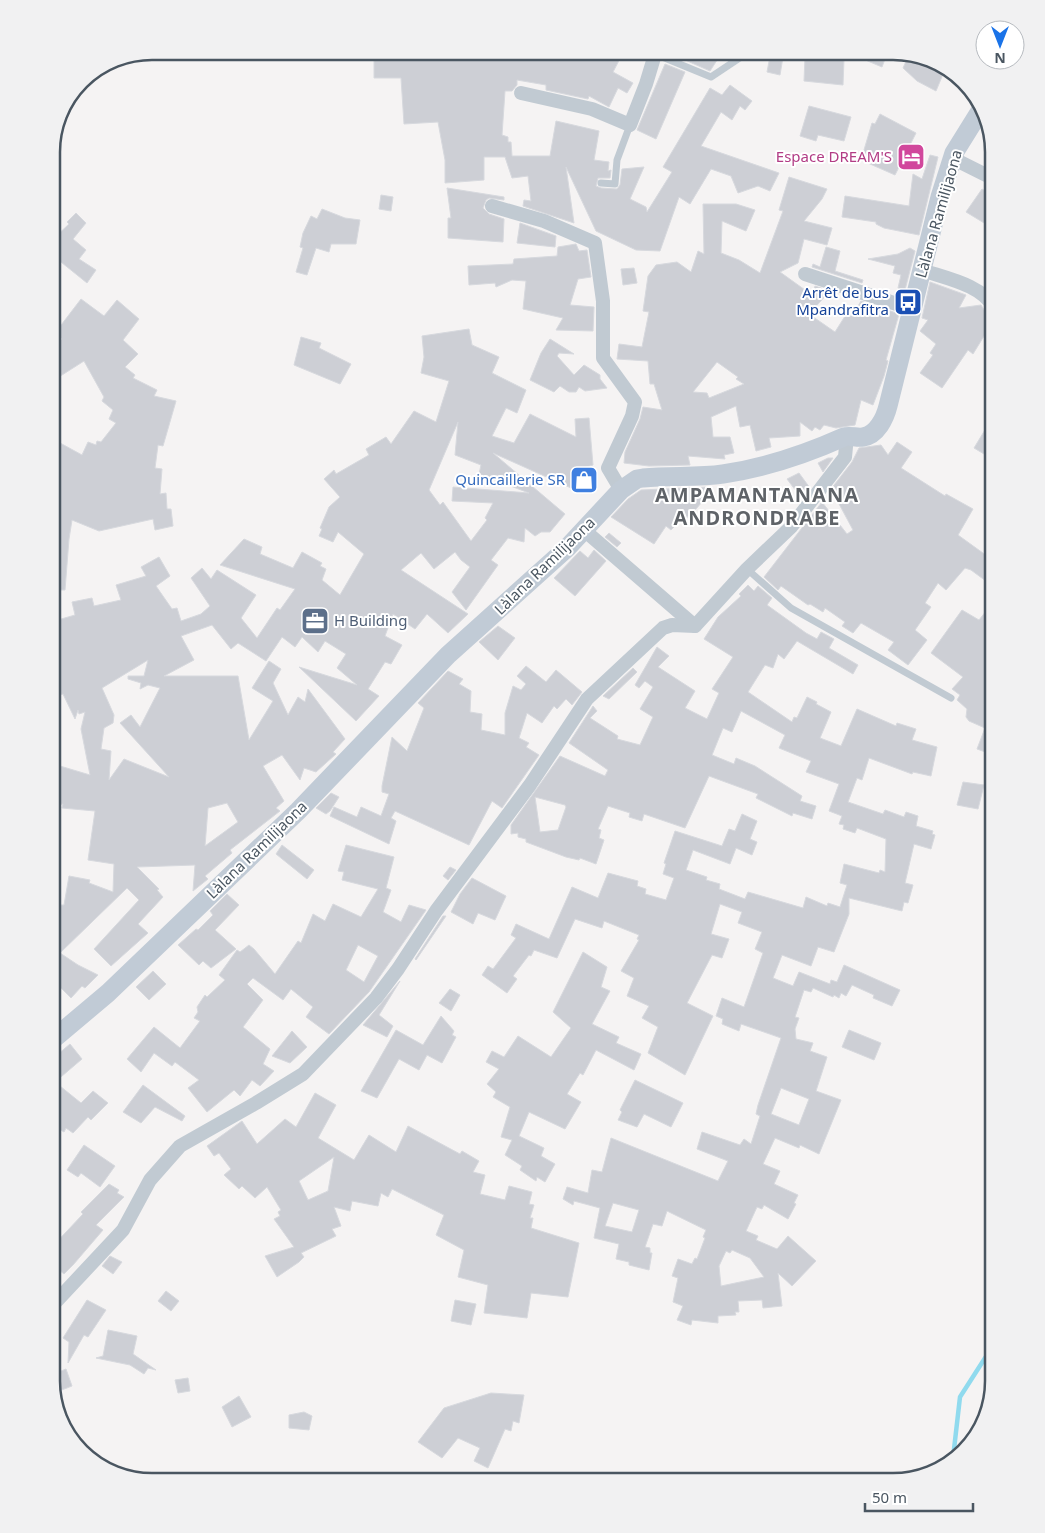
<svg xmlns="http://www.w3.org/2000/svg" width="1045" height="1533" font-family="'Noto Sans',sans-serif">
	<style>
		.lines { fill: none; stroke-linecap: round; stroke-linejoin: round }
		.stream { stroke: #90daee; stroke-width: 4.5 }
		.building { fill: #cdcfd5; stroke: #d7d9de; fill-rule: evenodd }
		.lane { stroke: #c1cad2; stroke-width: 7 }
		.street { stroke: #c1cad2; stroke-width: 14 }
		.secondary { stroke: #c1cbd6; stroke-width: 19 }
		.labels { text-anchor: middle; stroke-width: 4; stroke-linejoin: round; paint-order: stroke }
		.hotel-label { font-size: 15px; fill: #b23c85; stroke: #fff; text-anchor: end }
		.street-label { font-size: 15px; fill: #4a5661; stroke: #fff }
		.transit-label { font-size: 15px; fill: #164399; stroke: #fff; text-anchor: end }
		.shop-label { font-size: 15px; fill: #366cbe; stroke: #fff; text-anchor: end }
		.service-label { font-size: 15px; fill: #4e5e75; stroke: #fff; text-anchor: start }
		.district-label { font-size: 20px; font-weight: bold; letter-spacing: 1px; fill: #5f6368; stroke: #fff }
		.rim { fill: none; stroke: #4a5661; stroke-width: 2.5 }
	</style>
	<rect width="100%" height="100%" fill="#f5f3f3"/>
	<g class="lines">
		<!-- stream -->
		<path class="stream" d="M953 1458 960 1397 994 1344"/>
	</g>
	<!-- building -->
	<g class="building">
		<path d="M374 51H453V58L469 55V57L494 55 495 51H624L613 72 633 83 627 93 618 88 609 107 589 96 588 99 546 90V85L517 80V85L512 91H505L502 135 508 137V142H511L512 156H550L556 121 599 131 594 160 609 162 608 171 611 170 610 178H598L596 186 601 188 617 189 620 185 622 169 644 167 630 199 646 207 647 212 672 172 663 167 710 88 722 95 730 85 752 101 745 110 740 106 732 120 721 112 701 146 779 173 770 191 758 186 738 193 731 176 711 169 690 204 679 197 660 251 636 250 596 231 566 167 574 223 523 206 524 200 531 201 528 176 512 178 505 157H484V180L445 183V160L438 122 404 124 401 78H374Z"/>
		<path d="M665 51H719L721 54 710 71Z"/>
		<path d="M771 51H784L780 75 767 72Z"/>
		<path d="M844 51H888L882 67Z"/>
		<path d="M805 57 844 59 843 85 804 81Z"/>
		<path d="M908 57 920 63 922 59 946 67 936 91 917 81 903 68Z"/>
		<path d="M665 64 685 72 656 139 637 130Z"/>
		<path d="M809 106 851 117 844 141 818 135 816 141 800 136Z"/>
		<path d="M880 114 916 133 895 175 861 160 872 123 875 124Z"/>
		<path d="M930 155 938 157 919 235 884 228 876 224V222L842 217 845 196 909 206 913 174 922 179Z"/>
		<path d="M789 177 827 189 822 199 804 221 832 228 827 245 804 239 798 263 780 272 812 295 815 286 830 291 809 314 835 332 847 313 852 316 861 301 899 314 886 360 888 361 884 376 873 405 861 400 855 425 836 428 824 425 820 430 815 427 812 431 800 422V436L769 438 771 447 756 451 750 425 740 427 736 406 711 417 713 437H730L734 453 724 455 725 459 688 456 690 465 649 466 624 463 625 452 640 419 643 407 662 410 654 384H650L648 361 617 359 619 344 642 347 649 312 643 311 648 276 656 265 677 262 691 272 698 251 704 254 703 204H736L755 210 746 231 722 221 721 253 739 260 760 273 783 211 779 210ZM717 362 738 377 736 379 744 384 709 398 707 393 693 392Z"/>
		<path d="M447 188 504 197V200L489 198 486 200 483 208 489 214 504 219 503 242 448 238V218H451Z"/>
		<path d="M982 189 994 196V229L966 212Z"/>
		<path d="M381 195 393 197 391 211 379 209Z"/>
		<path d="M322 209 345 218 360 220 356 244H331L329 252 316 248 307 275 296 272 303 248 300 247 303 233 311 216 317 219Z"/>
		<path d="M76 213 86 223 73 239 86 250 79 259 96 270 87 283 51 254V241L69 224 67 222Z"/>
		<path d="M520 223 556 236 555 247 517 243Z"/>
		<path d="M576 244 579 251 587 250 591 277 578 279 570 305 594 307 593 331 556 330 563 318 523 309 526 281 512 280 496 287 495 283 469 285 468 266 513 264 514 259 557 256 558 247Z"/>
		<path d="M826 247 840 251 835 271 863 280 862 283 812 267 813 264 820 267Z"/>
		<path d="M910 248 915 251 905 290 898 288 901 275 893 273 895 266 868 259 898 254Z"/>
		<path d="M634 268 637 283 623 285 621 269Z"/>
		<path d="M930 282 966 295 959 308 981 305 992 323 973 354 968 350 942 388 920 373 933 355 930 353 936 344 920 331 928 320 922 318Z"/>
		<path d="M81 299 104 316 117 300 139 319 123 340 138 354 125 367 135 375 133 378 157 390 154 396 176 401 163 446 158 445 155 468 162 469 160 494 166 493 167 509H171L173 526 155 530 153 519 99 531 72 520 69 539 65 590H51V438L82 455 88 442 96 445 97 441 101 442 116 423 109 419 113 410 102 401 104 397 84 361 51 382V344L62 339 55 333Z"/>
		<path d="M469 329 472 345 499 357 492 373 526 390 517 413 506 408 492 436 514 443 530 414 576 437 575 419 589 418 593 465 570 472 578 476 571 488 493 453 565 514 550 532H541L535 536 525 528 524 542 508 538 491 560 498 565 466 610 452 592 470 567 461 560 455 552 434 569 421 553 401 570 468 614 448 633 427 614 415 629 393 614 385 636 402 645 391 664 385 662 368 689 379 696 356 721 299 667 357 685 337 668 346 654 325 641 318 652 302 637 295 647 282 637 266 661 238 643 231 649 212 625 181 636 194 660 164 676H238L249 740 273 701 252 688 269 661 281 669 273 683 288 715 298 697 305 702 308 689 345 739 333 752 336 754 316 772 304 768 300 780 282 755 263 766 284 801 276 808 280 811 230 850 232 853 205 876 208 879 193 891 195 865 137 867 159 889 157 890 163 897 138 924 148 933 111 966 94 949 139 900 127 888 60 953 78 965 98 975 85 988 82 986 71 998 51 978V905H64L69 876 90 880 89 883 113 892 114 864 88 860 95 811 62 808 63 804 55 805V782L60 766 90 775 81 729 85 712 79 714 78 710 75 719 63 694 51 697V622L75 615 72 602 92 598 94 606 121 600 116 585 146 576 141 567 159 557 170 576 156 586 172 609 177 608 181 621 201 614 210 606 191 578 202 568 211 579 217 570 256 595 241 618 257 638 277 608 280 610 295 589 220 565 244 539 262 547 260 554 293 568 302 552 322 563 320 566 326 569 322 580 340 595 364 554 338 532 333 542 319 536 322 529 320 528 329 507 340 497 324 479 334 470 336 474 369 455 366 449 386 437 391 444 414 411 436 422 449 381 421 373 424 357 422 336ZM458 422 455 455 481 465 479 474 529 493 453 487 452 501 493 503 485 518 487 520 471 541 443 502 440 505 429 490ZM148 660 144 676H128V679L141 683 140 689 148 685 160 688 140 727 131 715 120 723 169 777 124 759 109 780 111 751 101 749 104 728 113 723 114 715 102 688ZM227 803 238 822 205 846 208 808Z"/>
		<path d="M301 337 321 343 319 348 351 364 340 384 294 365Z"/>
		<path d="M550 339 574 354 559 353 557 356 574 375 584 365 600 375V379L607 388 585 391 579 387 576 392H569L560 386 554 392 530 380 541 353Z"/>
		<path d="M994 415V460L974 448Z"/>
		<path d="M897 442 912 452 901 468 945 496 946 494 973 509 958 535 994 561V587L971 570 965 568 946 590 938 583 925 603 931 607 915 630 927 640 908 665 888 650 894 642 861 623 853 633 842 626 845 622 825 608 823 612 810 604 808 605 781 586 778 590 764 577 822 502 847 534 853 530 831 489 852 462 859 448 881 445 888 455Z"/>
		<path d="M828 458H833L823 472 818 463Z"/>
		<path d="M799 473 810 488 802 499 787 479Z"/>
		<path d="M708 487 712 495 704 504 702 502 690 516 689 515 685 520 683 518 671 530 666 526 654 544 611 517 628 499 641 490Z"/>
		<path d="M609 533 621 543 617 547 605 537Z"/>
		<path d="M594 550 606 561 575 596 554 578 580 551 588 558Z"/>
		<path d="M748 585 754 591 758 586 772 598 767 605 806 633 817 639 821 632 834 639 829 648 858 665 853 674 797 641 784 659 778 654 773 668 765 665 748 692 792 722 794 717 797 718 807 697 817 702 816 704 831 712 820 738 841 746 857 709 896 726 897 723 916 729 912 740 937 747 931 776 913 772 912 774 869 758 862 780 857 778 848 802 883 814 885 810 904 817 906 812 918 816 916 826 933 831 932 834 935 835 931 849 914 844 905 883 913 885 908 903 904 902 902 911 849 898V914L834 952 818 947 811 966 782 955 773 978 793 986 799 972 830 984 831 980 837 982 844 965 900 990 892 1006 873 998 874 995 852 985 846 996 841 993 839 998 834 995 833 997 813 988 811 992 804 990 795 1017 799 1018 795 1029 796 1039 813 1043 810 1051 827 1057 816 1091 841 1100 819 1154 800 1145 799 1148 775 1138 763 1164 780 1171 774 1184 798 1195 794 1203 796 1204 788 1219 764 1205 762 1209 757 1207 746 1231 758 1236 756 1240 777 1249 788 1236 816 1261 792 1286 778 1273 782 1306 763 1308 762 1300 738 1301 739 1312H735L736 1315 718 1316V1323L692 1320 691 1325 677 1320 683 1306 673 1302 678 1278 672 1276 678 1259 692 1264 695 1258 697 1259 705 1238 703 1237 706 1230 667 1211 662 1226 653 1224 645 1247 650 1248V1253H652L649 1270 629 1265V1262L616 1259 619 1244 594 1238 600 1208 574 1201 573 1205 563 1199 567 1187 588 1193 592 1170 602 1172 611 1138 718 1181 728 1161 697 1149 702 1132 740 1145 744 1139 751 1144 760 1116 756 1114 758 1105 781 1038 741 1024 739 1031 722 1024 723 1019 716 1016 722 998 744 1007 763 953 755 949 762 932 738 923 742 912 720 904 711 934 729 939 722 958 712 955 687 1003 713 1016 685 1075 648 1053 658 1027 642 1018 649 1006 627 996 634 978 621 971 639 940 637 939 639 935 604 921 602 928 575 919 557 958 534 950 531 956 529 955 513 976 517 979 507 993 482 975 488 966 493 969 516 938 511 935 516 924 549 939 572 887 598 898 608 873 638 881 637 886 646 889 645 894 666 900 674 878 663 874 666 864 664 863 675 831 722 846 729 829 735 831 742 814 757 821 750 839 757 842 752 855 736 848 730 864 693 850 686 870 707 877 706 880 720 884 719 889 745 899 748 892 803 908 806 897 827 906 828 903 840 907 847 885 840 883 844 864 879 873 880 870 885 872 886 839 857 828 855 833 843 829 844 825 839 824 842 816 829 811 839 784 806 772 811 761 779 748 785 735 741 711 732 732 723 728 712 755 734 764 736 758 755 766 802 796 800 801 816 806 812 819 793 813 792 816 756 798 758 794 709 776 685 828 644 814 642 821 629 817 630 813 608 806 598 829 601 830 599 838 604 840 596 864 580 858 579 860 566 857 526 842V839L518 837V833L511 834V825L560 756 605 776 608 770 569 743 593 706 597 711 590 718 618 736 617 739 640 745 653 717 640 709 653 687 645 681 639 688 635 685 657 647 669 656 658 667 695 691 685 708 707 719 719 693 712 689 733 657 704 639 718 617 741 596 739 594ZM535 797 565 805 566 807 558 830 540 832ZM781 1088 809 1099 799 1125 771 1114ZM613 1203 639 1210 632 1232 605 1226ZM732 1250 750 1258 764 1277 721 1286 719 1266 726 1251 730 1253Z"/>
		<path d="M994 601V692L984 705 994 708V747L991 754 977 749 985 728 969 721 966 717 967 709 957 700 960 695 952 689 963 677 931 653 962 610 979 620Z"/>
		<path d="M498 626 515 638 498 660 479 642Z"/>
		<path d="M526 666 546 682 556 670 582 692 572 705 566 699 557 709 554 706 542 723 527 713 519 738 529 743 526 747 539 755 502 808 492 801 469 845 395 811 391 818 396 821 389 844 330 816 334 807 357 817 361 807 381 816 389 794 382 792V786L392 737 407 751 424 708 418 703 448 671 463 679 459 684 471 691 470 712 482 714 481 730 505 735V713L513 686 521 690 526 684 517 676Z"/>
		<path d="M633 668 637 672 609 699 603 696Z"/>
		<path d="M963 782 984 785 978 809 957 805Z"/>
		<path d="M331 793 339 797 330 811 326 814 316 808Z"/>
		<path d="M282 845 314 870 307 879 276 854Z"/>
		<path d="M346 845 394 857 386 888 391 890 383 912 401 922 409 905 426 910 369 992 329 1034 306 1017 313 1007 291 989 283 1000 253 978 247 984 263 1000 243 1027 270 1049 263 1064 274 1071 260 1086 252 1080 240 1096 234 1090 207 1112 188 1088 199 1080 175 1062 172 1066 154 1053 141 1072 127 1059 154 1027 180 1048 200 1021 194 1018 198 1012 197 1007 205 995 207 997 225 980 219 975 237 950 240 952 249 945 254 949 275 974 298 941 301 943 313 914 325 921 333 904 361 917 378 889 342 880 344 872 338 871ZM358 945 378 956 364 982 346 970Z"/>
		<path d="M450 867 456 870 448 880 443 876Z"/>
		<path d="M472 878 506 896 495 920 478 913 473 924 451 912 460 894Z"/>
		<path d="M227 894 239 905 215 930 236 949 211 968 203 961 199 965 178 945 196 929 198 930 213 915 210 911Z"/>
		<path d="M443 916H446L416 960 415 959Z"/>
		<path d="M583 952 607 967 601 987 610 991 592 1024 619 1037 616 1043 641 1054 634 1070 596 1050 583 1075 580 1073 567 1094 581 1102 565 1129 529 1112 519 1136 544 1148 541 1156 555 1164 545 1182 537 1177 536 1181 520 1170 522 1166 505 1155 512 1140 501 1137 510 1107 493 1097 496 1092 487 1084 499 1069 486 1062 492 1051 504 1057 518 1036 551 1057 571 1028 553 1012Z"/>
		<path d="M153 971 166 984 149 1000 136 987Z"/>
		<path d="M400 981 379 1015 393 1026 387 1037 363 1025Z"/>
		<path d="M450 989 460 995 451 1011 439 1003Z"/>
		<path d="M441 1016 454 1031 452 1035 456 1037 442 1063 427 1055 419 1070 399 1059 377 1098 361 1091 396 1030 423 1045Z"/>
		<path d="M849 1030 881 1043 874 1060 842 1047Z"/>
		<path d="M292 1031 307 1047 290 1063 272 1056Z"/>
		<path d="M70 1044 82 1059 55 1082 81 1103 93 1091 108 1103 91 1120 88 1117 73 1133 66 1128 64 1132 59 1129 51 1142V1060Z"/>
		<path d="M635 1080 683 1103 671 1127 644 1114 637 1127 618 1120 622 1112 620 1110Z"/>
		<path d="M143 1085 185 1116 182 1121 155 1107 141 1123 123 1112Z"/>
		<path d="M315 1093 336 1105 318 1138 354 1160 369 1135 396 1152 408 1126 460 1154 462 1151 479 1161 473 1172 485 1175 480 1194 505 1200 509 1186 532 1192 529 1204 534 1205 530 1218H533L531 1228 579 1243 568 1297 531 1293 527 1318 484 1313 488 1285 458 1277 464 1250 436 1235 444 1215 392 1189 388 1197 381 1193 378 1206 352 1201 350 1211 334 1207 341 1226 332 1229 336 1236 301 1253 304 1257 299 1262 277 1277 265 1256 294 1247 274 1219 280 1216 278 1212 281 1210 267 1187 255 1198 242 1186 239 1189 224 1175 231 1169 219 1153 214 1156 207 1146 242 1121 257 1144 285 1119 296 1127ZM334 1157 328 1191 308 1200 299 1181Z"/>
		<path d="M84 1145 115 1166 100 1187 81 1173 78 1177 67 1170Z"/>
		<path d="M109 1184 119 1190 117 1193 124 1197 96 1225 103 1230 73 1265 64 1274 59 1270 51 1278V1248L83 1214 81 1212Z"/>
		<path d="M110 1256 122 1262 113 1274 102 1266Z"/>
		<path d="M166 1291 179 1301 171 1311 158 1301Z"/>
		<path d="M87 1300 106 1310 88 1337 84 1335 68 1363 69 1342 63 1338Z"/>
		<path d="M455 1300 476 1304 471 1325 451 1321Z"/>
		<path d="M108 1330 137 1336 133 1354 156 1370 148 1368 144 1374 130 1365 96 1358 103 1356Z"/>
		<path d="M66 1369 72 1386 54 1393 51 1375Z"/>
		<path d="M188 1378 190 1391 178 1393 175 1380Z"/>
		<path d="M491 1393 524 1395 519 1423 513 1421 511 1431 505 1429 488 1468 474 1461 480 1448 458 1438 442 1458 418 1442 444 1408Z"/>
		<path d="M239 1396 251 1417 232 1427 222 1407Z"/>
		<path d="M304 1412 312 1416 309 1430 289 1428V1415Z"/>
	</g>
	<g class="lines">
		<!-- lane -->
		<g class="lane">
			<path d="M655 54 711 77 750 51"/>
			<path d="M601 183 615 184 617 160 630 125"/>
			<path d="M747 569 791 608 951 698"/>
		</g>
		<!-- street -->
		<g class="street">
			<path d="M521 93 592 109 630 125 646 84 656 51"/>
			<path d="M952 158 994 179"/>
			<path d="M492 206 544 221 595 243 603 301V358L635 402 632 416 608 468 621 490"/>
			<path d="M922 270C945 278 983 285 994 308"/>
			<path d="M805 274 912 309"/>
			<path d="M584 530 695 626"/>
			<path d="M51 1307 123 1230 150 1180 180 1146 256 1103 303 1074 376 998 398 969 436 911 530 785 587 699 663 628 672 625 695 626 747 569 791 527 845 457 847 436"/>
		</g>
		<!-- secondary -->
		<path class="secondary" d="M51 1041 108 993 298 811 448 655 567 548 621 490 637 479 643 478C670 475 697 478 723 474 764 468 806 454 844 437 850 435 856 438 863 437 877 435 885 418 888 406L940 197 954 153 982 108"/>
	</g>
	<!-- icons -->
	<defs>
		<symbol id="hotel-square" viewBox="-11 -11 22 22"><rect x="-9" y="-9" width="18" height="18" rx="4" fill="#d1479c" stroke="#fff"/><path d="M-6-4.5h1.5V1H6V5H4.5V3h-9V5H-6ZM-4 0a1.8 1.8 0 1 1 3.6 0ZM.5 0V-2.5h3Q6-2.5 6 0Z" fill="#fff"/></symbol>
		<symbol id="bus-square" viewBox="-11 -11 22 22"><rect x="-9" y="-9" width="18" height="18" rx="4" fill="#1a4fb4" stroke="#fff"/><path d="M-5-6H5V4H4V6H2V4H-2V6H-4V4H-5ZM-3.5-4V0h7V-4ZM-3.5 1.2v1.5H-2V1.2ZM2 1.2v1.5H3.5V1.2Z" fill="#fff"/></symbol>
		<symbol id="shop-square" viewBox="-11 -11 22 22"><rect x="-9" y="-9" width="18" height="18" rx="4" fill="#3f7fe0" stroke="#fff"/><path d="M-5-2.5h2.3a2.7 3.5 0 0 1 5.4 0H5L5.5 6h-11ZM-1.5-2.5h3a1.5 2.3 0 0 0-3 0Z" fill="#fff"/></symbol>
		<symbol id="office-square" viewBox="-11 -11 22 22"><rect x="-9" y="-9" width="18" height="18" rx="4" fill="#5c6f8a" stroke="#fff"/><path d="M-6-3h4V-5.5h4V-3h4V5H-6ZM-1-4.5V-3h2v-1.5ZM-6 0V1H6V0Z" fill="#fff"/></symbol>
	</defs>
	<g fill-rule="evenodd">
		<use href="#hotel-square" x="895" y="141" width="32" height="32"/>
		<use href="#bus-square" x="892" y="286" width="32" height="32"/>
		<use href="#shop-square" x="568" y="464" width="32" height="32"/>
		<use href="#office-square" x="299" y="605" width="32" height="32"/>
	</g>
	<g class="labels">
		<!-- hotel labels -->
		<g class="hotel-label">
			<text x="892" y="162">Espace DREAM'S</text>
		</g>
		<!-- street labels -->
		<g class="street-label">
			<text transform="translate(939 214) rotate(-74)" y="5">Làlana Ramilijaona</text>
			<text transform="translate(545 566) rotate(-44)" y="5">Làlana Ramilijaona</text>
			<text transform="translate(257 850) rotate(-44)" y="5">Làlana Ramilijaona</text>
		</g>
		<!-- transit labels -->
		<g class="transit-label">
			<text x="889" y="298">Arrêt de bus<tspan x="889" dy="17">Mpandrafitra</tspan></text>
		</g>
		<!-- shop labels -->
		<g class="shop-label">
			<text x="565" y="485">Quincaillerie SR</text>
		</g>
		<!-- service labels -->
		<g class="service-label">
			<text x="334" y="626">H Building</text>
		</g>
		<!-- district labels -->
		<g class="district-label">
			<text x="757" y="502">AMPAMANTANANA<tspan x="757" dy="23">ANDRONDRABE</tspan></text>
		</g>
	</g>
	<!-- crop -->
	<path d="M0 0H1045V1533H0ZM152 60H893A92 92 0 0 1 985 152V1381A92 92 0 0 1 893 1473H152A92 92 0 0 1 60 1381V152A92 92 0 0 1 152 60Z" fill="#f1f1f2" fill-rule="evenodd"/>
	<path class="rim" d="M152 60H893A92 92 0 0 1 985 152V1381A92 92 0 0 1 893 1473H152A92 92 0 0 1 60 1381V152A92 92 0 0 1 152 60Z"/>
	<!-- north arrow -->
	<g transform="translate(1000 45) rotate(180)"><circle r="24" fill="#ffffff" stroke="#b7bbc0"/>
	<path d="M0-4L9 19L0 12L-9 19Z" fill="#1a73e8"/>
	<text y="-8" font-size="14" font-weight="bold" text-anchor="middle" fill="#4a5661">N</text>
	</g>
	<!-- scale -->
	<path d="M865 1503v8h108v-8" fill="none" stroke="#4a5661" stroke-width="2.5"/>
	<text x="872" y="1503" font-size="15" fill="#4a5661" stroke="#ffffff" stroke-width="4" paint-order="stroke">50 m</text>
</svg>
